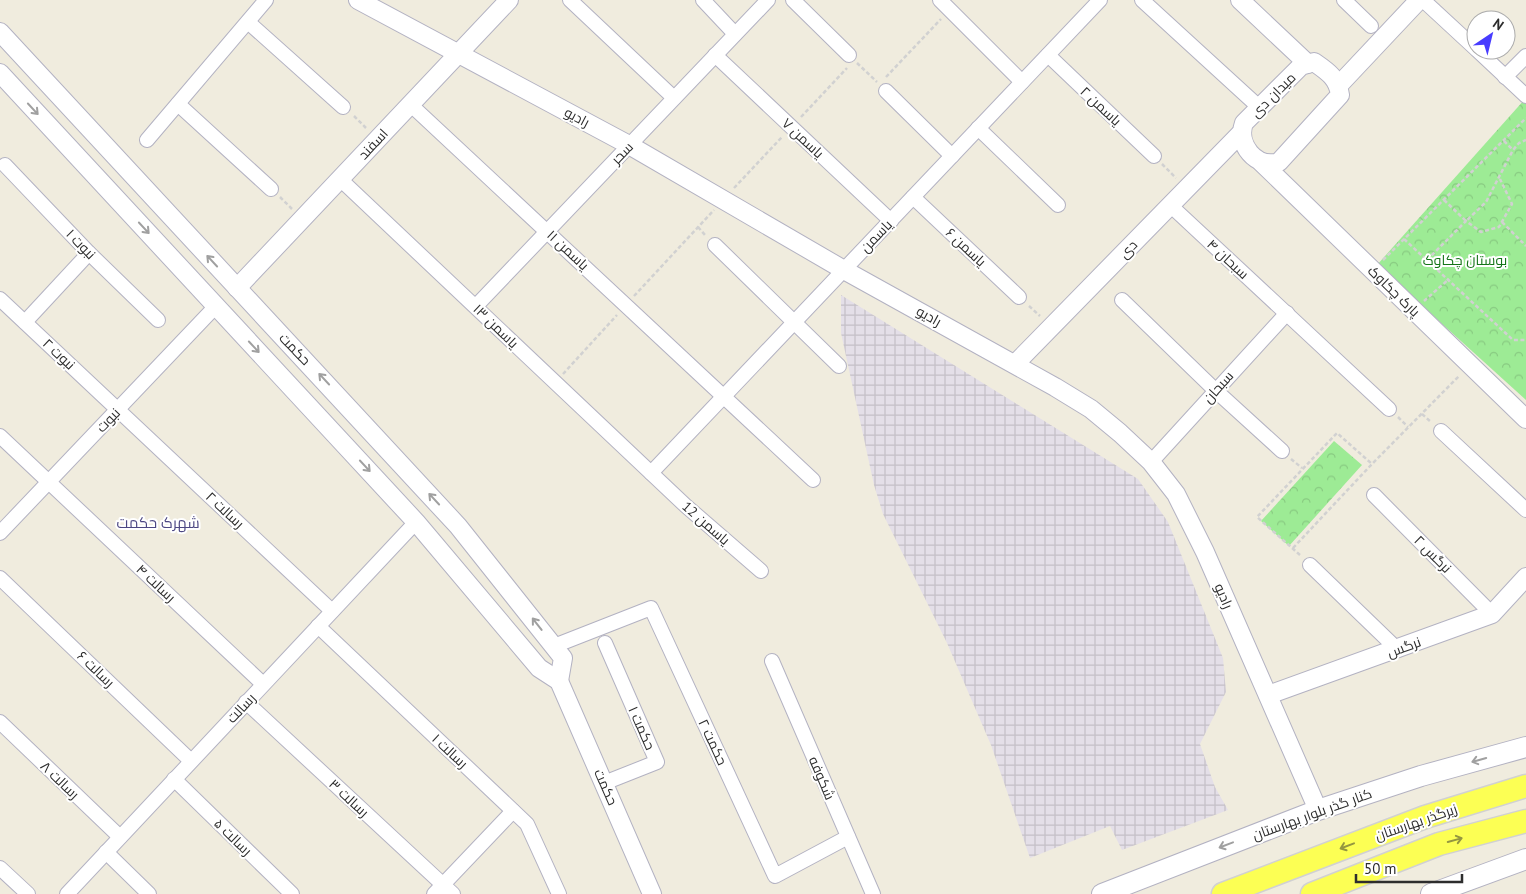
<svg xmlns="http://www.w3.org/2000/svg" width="1526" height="894" font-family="'PT Sans',Cairo,sans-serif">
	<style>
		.industrial { fill: url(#industrial-grid) }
		.park { fill: url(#park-crowns) }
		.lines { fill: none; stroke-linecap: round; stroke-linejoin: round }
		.minor-casing { stroke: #b3b2c2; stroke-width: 16 }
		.tertiary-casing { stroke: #b3b2c2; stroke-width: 20 }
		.secondary-casing { stroke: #b3b2c2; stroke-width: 22 }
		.primary-casing { stroke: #d1d1d1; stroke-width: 25 }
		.path { stroke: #d1d1d1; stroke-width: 2.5; stroke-dasharray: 4 2.5; stroke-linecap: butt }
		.minor { stroke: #fff; stroke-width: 14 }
		.tertiary { stroke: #fff; stroke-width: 18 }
		.secondary { stroke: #fff; stroke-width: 20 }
		.primary { stroke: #fcff54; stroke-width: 22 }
		.oneway { stroke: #a0a0a0 }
		.oneway2 { stroke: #949640 }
		.labels { text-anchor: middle; stroke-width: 4; stroke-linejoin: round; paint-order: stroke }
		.street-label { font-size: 14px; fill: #2d2d2d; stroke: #fff }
		.park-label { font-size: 14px; fill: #137417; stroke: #fff }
		.neighbourhood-label { font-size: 15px; fill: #4c4783; stroke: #fff }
	</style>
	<defs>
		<pattern id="industrial-grid" width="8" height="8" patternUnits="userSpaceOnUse" patternTransform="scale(1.25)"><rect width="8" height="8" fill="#e4dfe8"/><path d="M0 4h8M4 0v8" fill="none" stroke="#c4c0c7"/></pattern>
		<pattern id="park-crowns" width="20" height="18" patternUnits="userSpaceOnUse" patternTransform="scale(1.25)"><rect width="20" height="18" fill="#9deb95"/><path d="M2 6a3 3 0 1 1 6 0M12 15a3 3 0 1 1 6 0" fill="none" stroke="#88ca81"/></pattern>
	</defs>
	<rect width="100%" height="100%" fill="#f0ecde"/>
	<!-- industrial -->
	<path class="industrial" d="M841 295 1138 479 1168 522 1223 658 1226 692 1200 744 1215 787 1228 810 1122 850 1110 826 1030 858 991 745 947 643 883 514 874 485 841 333Z"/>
	<!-- park -->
	<g class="park">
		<path d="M1525 99 1526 100V400L1377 265Z"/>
		<path d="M1334 441 1362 465 1289 546 1261 521Z"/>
	</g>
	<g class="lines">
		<defs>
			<g id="minor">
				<path d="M570 0 674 98"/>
				<path d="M703 0 735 34"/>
				<path d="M793 0 849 55"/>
				<path d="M940 0 1022 82"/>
				<path d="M1142 0 1260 108"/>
				<path d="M1344 0 1371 26"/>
				<path d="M1423 0 1476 49"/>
				<path d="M248 22 343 107"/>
				<path d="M1477 50 1526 96"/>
				<path d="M715 55 891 221"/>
				<path d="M1048 55 1154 156"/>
				<path d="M1505 77 1526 56"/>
				<path d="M886 91 952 156"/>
				<path d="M178 104 271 189"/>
				<path d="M411 105 813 480"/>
				<path d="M978 128 1058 205"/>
				<path d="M147 140 266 0"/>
				<path d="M5 165 89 253 158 320"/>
				<path d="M340 179 686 506 761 571"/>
				<path d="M913 197 1019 297"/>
				<path d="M1170 205 1389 409"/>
				<path d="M715 245 839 366"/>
				<path d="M0 299 332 611"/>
				<path d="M1122 300 1215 390 1282 451"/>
				<path d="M476 306 768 0"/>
				<path d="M25 322 89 253"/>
				<path d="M1441 431 1526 510"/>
				<path d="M0 436 263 684"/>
				<path d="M1151 462 1287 313"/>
				<path d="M651 473 1100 0"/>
				<path d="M1374 495 1492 614"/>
				<path d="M0 533 216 306"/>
				<path d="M1310 565 1398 650"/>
				<path d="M0 578 191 761"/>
				<path d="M318 626 527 824 559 894"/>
				<path d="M554 646 651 608 775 876 848 837"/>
				<path d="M772 661 873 894"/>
				<path d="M246 702 453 894"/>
				<path d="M0 722 120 837"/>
				<path d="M174 779 292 894"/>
				<path d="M604 783 657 762 605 643"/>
				<path d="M106 852 149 894"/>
				<path d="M0 868 28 894"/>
				<path d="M67 894 416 522"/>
				<path d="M434 894 513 811"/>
			</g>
			<g id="tertiary">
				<path d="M358 0 629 145 844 270 1055 387 1091 409 1120 433 1151 462 1176 494 1205 552 1318 810"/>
				<path d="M1240 0 1308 64"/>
				<path d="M0 32 458 526 563 658 559 681"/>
				<path d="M1314 62C1327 71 1338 78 1340 95L1279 162C1256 169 1236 144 1244 123L1301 66Z"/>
				<path d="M0 73 416 522 539 668 559 681 652 894"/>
				<path d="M1339 85 1419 0"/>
				<path d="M1261 162 1526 419"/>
				<path d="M237 288 509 0"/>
				<path d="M1015 364 1241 133"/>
				<path d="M1268 695 1492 614 1526 577"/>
			</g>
			<g id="secondary">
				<path d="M1102 894 1318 810 1421 776 1526 747"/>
				<path d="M1431 894 1526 859"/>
			</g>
			<g id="primary">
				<path d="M1223 894 1425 817 1526 786"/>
				<path d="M1312 894 1439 844 1526 821"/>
			</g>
		</defs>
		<!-- minor casing -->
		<use href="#minor" class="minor-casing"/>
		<!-- tertiary casing -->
		<use href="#tertiary" class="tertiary-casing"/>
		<!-- secondary casing -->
		<use href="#secondary" class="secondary-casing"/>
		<!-- primary casing -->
		<use href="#primary" class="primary-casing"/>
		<!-- path -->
		<g class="path">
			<path d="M857 63 877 82"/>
			<path d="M886 77 941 19"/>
			<path d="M354 116 366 128"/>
			<path d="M801 117 847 68"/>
			<path d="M1504 141 1513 150"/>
			<path d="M1162 164 1176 178"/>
			<path d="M734 188 782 137"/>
			<path d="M280 197 292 209"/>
			<path d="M1444 200 1466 221 1486 202 1513 150 1519 143 1526 140"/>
			<path d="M1502 222 1526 246"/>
			<path d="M698 227 705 235"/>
			<path d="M1404 239 1513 340H1526"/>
			<path d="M1383 260 1526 118"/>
			<path d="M1427 260 1466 221 1481 232 1499 227 1512 204 1500 179"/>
			<path d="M634 296 714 210"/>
			<path d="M1424 301 1449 279"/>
			<path d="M1029 306 1040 316"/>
			<path d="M563 374 617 315"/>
			<path d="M1422 414 1431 422"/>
			<path d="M1398 417 1408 427"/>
			<path d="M1291 459 1302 468"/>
			<path d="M1293 548 1372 464 1460 375"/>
			<path d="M1300 555 1257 517 1337 433 1372 464"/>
		</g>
		<!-- minor -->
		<use href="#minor" class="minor"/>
		<!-- tertiary -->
		<use href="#tertiary" class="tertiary"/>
		<!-- secondary -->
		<use href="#secondary" class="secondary"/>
		<!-- primary -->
		<use href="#primary" class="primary"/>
	</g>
	<!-- one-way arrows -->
	<defs><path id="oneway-shaft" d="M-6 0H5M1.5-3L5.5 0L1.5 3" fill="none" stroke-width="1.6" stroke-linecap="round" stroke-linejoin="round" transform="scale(1.25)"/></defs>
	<g class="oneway">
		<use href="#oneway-shaft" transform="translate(33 109) rotate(47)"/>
		<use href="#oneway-shaft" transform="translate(144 228) rotate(47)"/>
		<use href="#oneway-shaft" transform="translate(212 261) rotate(-133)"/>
		<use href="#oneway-shaft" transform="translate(254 347) rotate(47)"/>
		<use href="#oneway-shaft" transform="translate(324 379) rotate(-133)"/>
		<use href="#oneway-shaft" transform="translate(365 466) rotate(47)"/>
		<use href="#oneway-shaft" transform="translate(434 499) rotate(-133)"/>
		<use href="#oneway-shaft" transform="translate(537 624) rotate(-128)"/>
		<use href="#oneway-shaft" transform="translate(1479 760) rotate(164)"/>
		<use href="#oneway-shaft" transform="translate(1226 845) rotate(159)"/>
	</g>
	<g class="oneway2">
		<use href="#oneway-shaft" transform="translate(1455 840) rotate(-15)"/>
		<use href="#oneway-shaft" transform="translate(1347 846) rotate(159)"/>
	</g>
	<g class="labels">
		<!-- street labels -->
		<g class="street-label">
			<text transform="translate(1273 95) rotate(-45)" y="5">میدان دی</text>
			<text transform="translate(1101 106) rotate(43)" y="5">یاسمن ۲</text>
			<text transform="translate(577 117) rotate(28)" y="5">رادیو</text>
			<text transform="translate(803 138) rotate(43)" y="5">یاسمن ۷</text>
			<text transform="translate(373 144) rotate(-47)" y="5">اسفند</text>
			<text transform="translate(622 153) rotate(-46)" y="5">سحر</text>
			<text transform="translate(876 236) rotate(-46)" y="5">یاسمن</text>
			<text transform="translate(81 244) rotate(46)" y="5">نبوت ۱</text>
			<text transform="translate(966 247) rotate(43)" y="5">یاسمن ۶</text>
			<text transform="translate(1128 249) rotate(-46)" y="5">دی</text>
			<text transform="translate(568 250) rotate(43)" y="5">یاسمن ۱۱</text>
			<text transform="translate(1228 259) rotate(43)" y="5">سبحان ۴</text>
			<text transform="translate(1394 291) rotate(44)" y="5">پارک چکاوک</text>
			<text transform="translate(929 316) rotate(29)" y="5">رادیو</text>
			<text transform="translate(496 326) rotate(44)" y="5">یاسمن ۱۳</text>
			<text transform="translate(295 349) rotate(46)" y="5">حکمت</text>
			<text transform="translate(59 354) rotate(43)" y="5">نبوت ۲</text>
			<text transform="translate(1218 387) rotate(-48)" y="5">سبحان</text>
			<text transform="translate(108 420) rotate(-46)" y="5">نبوت</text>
			<text transform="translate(225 510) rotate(43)" y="5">رسالت ۲</text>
			<text transform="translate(706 523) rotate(41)" y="5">یاسمن 12</text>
			<text transform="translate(1433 554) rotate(45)" y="5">نرگس ۲</text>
			<text transform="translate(156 583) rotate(43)" y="5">رسالت ۴</text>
			<text transform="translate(1224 596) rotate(67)" y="5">رادیو</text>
			<text transform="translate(1404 647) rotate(-20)" y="5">نرگس</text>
			<text transform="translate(96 669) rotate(44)" y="5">رسالت ۶</text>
			<text transform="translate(241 708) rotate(-47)" y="5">رسالت</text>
			<text transform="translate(642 728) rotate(66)" y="5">حکمت ۱</text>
			<text transform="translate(713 742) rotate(65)" y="5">حکمت ۲</text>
			<text transform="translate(450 751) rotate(43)" y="5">رسالت ۱</text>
			<text transform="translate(822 778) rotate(67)" y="5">شکوفه</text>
			<text transform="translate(60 780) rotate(44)" y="5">رسالت ۸</text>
			<text transform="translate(606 787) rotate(66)" y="5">حکمت</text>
			<text transform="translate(349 798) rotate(43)" y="5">رسالت ۳</text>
			<text transform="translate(1312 814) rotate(-20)" y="5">کنار گذر بلوار بهارستان</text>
			<text transform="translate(1416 822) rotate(-19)" y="5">زیرگذر بهارستان</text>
			<text transform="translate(233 837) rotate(44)" y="5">رسالت ۵</text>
		</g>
		<!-- park labels -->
		<g class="park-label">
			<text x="1465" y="265">بوستان چکاوک</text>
		</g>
		<!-- neighbourhood labels -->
		<g class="neighbourhood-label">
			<text x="158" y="528">شهرک حکمت</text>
		</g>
	</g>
	<!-- north arrow -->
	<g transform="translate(1491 35) rotate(35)"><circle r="24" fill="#ffffff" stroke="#ababab"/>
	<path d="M0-4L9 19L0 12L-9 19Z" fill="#483cff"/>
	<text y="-8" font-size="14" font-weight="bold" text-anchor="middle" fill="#2d2d2d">N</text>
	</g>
	<!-- scale -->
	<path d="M1356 874v8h106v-8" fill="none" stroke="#2d2d2d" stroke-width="2.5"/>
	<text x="1364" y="874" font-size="15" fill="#2d2d2d" stroke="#ffffff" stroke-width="4" paint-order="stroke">50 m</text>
</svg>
